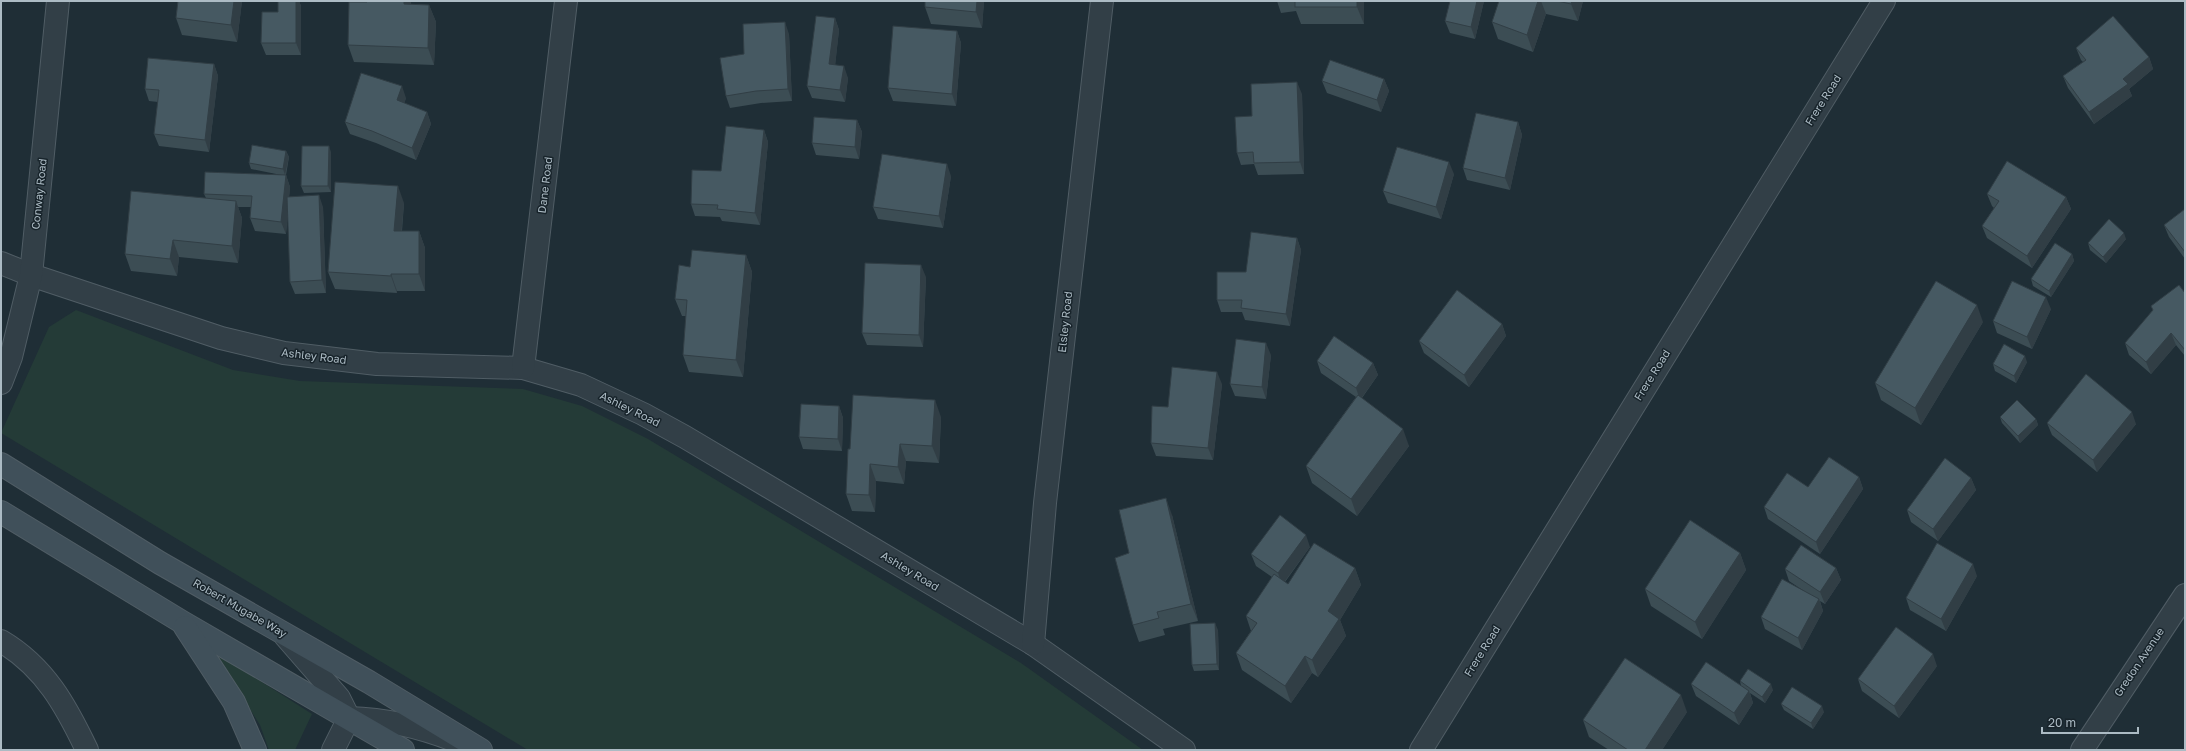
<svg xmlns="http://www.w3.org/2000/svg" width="2186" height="751" font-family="'Golos Text',sans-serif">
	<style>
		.green { fill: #243b37 }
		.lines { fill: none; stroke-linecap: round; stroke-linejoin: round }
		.street-casing { stroke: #505d65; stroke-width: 24 }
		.secondary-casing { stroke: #505d65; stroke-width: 24 }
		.street { stroke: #323f47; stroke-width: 22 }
		.secondary { stroke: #40505a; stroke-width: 22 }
		.wall { fill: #3c4d54 }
		.shaded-wall { fill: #313e45 }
		.building { fill: #465962; stroke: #313e45 }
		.labels { text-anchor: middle; stroke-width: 3; stroke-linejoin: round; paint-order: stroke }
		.street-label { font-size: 11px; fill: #acbbc4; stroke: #18242b }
	</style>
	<rect width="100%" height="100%" fill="#1f2e36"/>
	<!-- green -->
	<g class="green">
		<path d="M76 310 233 370 300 381 523 389 582 406 648 439 1021 663 1143 750H528L1 433 49 327Z"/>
		<path d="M213 651 312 714 295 750H269L260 725Z"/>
	</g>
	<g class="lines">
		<defs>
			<g id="street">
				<path d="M1 263 31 275 221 338 284 353 377 364 523 368 581 385 643 414 685 437 1033 644 1184 750"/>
				<path d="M523 368 566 1"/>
				<path d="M1 383 11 357 31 275 58 1"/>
				<path d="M286 637 339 698 349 718"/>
				<path d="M1 641C45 667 66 706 87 750"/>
				<path d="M1033 644 1045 503 1102 1"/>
				<path d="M349 718C386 719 421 727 456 741"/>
				<path d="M333 750 349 718"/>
				<path d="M1421 750 1884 1"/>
				<path d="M2082 750 2185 595"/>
			</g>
			<g id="secondary">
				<path d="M1 464 160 563 369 682 481 750"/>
				<path d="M1 512 182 622 403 750"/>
				<path d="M185 627 234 702 255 750"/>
			</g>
		</defs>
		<!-- street casing -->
		<use href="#street" class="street-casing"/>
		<!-- secondary casing -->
		<use href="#secondary" class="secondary-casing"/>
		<!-- street -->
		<use href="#street" class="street"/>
		<!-- secondary -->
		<use href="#secondary" class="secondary"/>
	</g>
	<!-- wall -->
	<g class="wall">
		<path d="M178 1H242L237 42 182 35 176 18Z"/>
		<path d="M278 1H299L301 6V55H266L261 43 278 12Z"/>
		<path d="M925 1H984L982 28 931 24 925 7Z"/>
		<path d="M1277 1H1364V24H1301L1296 11 1281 13Z"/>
		<path d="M1484 1 1475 39 1450 33 1445 21Z"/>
		<path d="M1499 1H1583L1578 21 1546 14 1533 52 1498 39 1492 22Z"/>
		<path d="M411 4 429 5 436 22 434 65 354 62 348 45Z"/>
		<path d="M835 18 839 30 835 65 848 78 845 102 812 98 807 86Z"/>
		<path d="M957 31 961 43 956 106 893 101 888 88Z"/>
		<path d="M789 34 792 101 761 103 730 108 726 96 744 54Z"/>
		<path d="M2076 48 2149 57 2153 69 2129 89 2132 96 2094 124 2068 88 2063 76 2083 62 2081 60Z"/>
		<path d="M214 64 218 76 209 152 159 146 154 134 158 102 149 101 145 89Z"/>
		<path d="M1384 79 1389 91 1381 112 1327 93 1322 81Z"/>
		<path d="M1302 94 1304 174 1258 175 1254 164 1241 165 1237 153 1252 116Z"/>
		<path d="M406 98 404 103 427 112 431 124 416 160 376 143 350 134 345 122Z"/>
		<path d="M857 120 862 132 859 159 816 155 812 143Z"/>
		<path d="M1518 122 1522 135 1510 190 1467 180 1463 168Z"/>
		<path d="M764 130 768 142 760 225 722 221 720 217 695 216 691 204Z"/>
		<path d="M286 151 289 157 286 175 290 187 289 197 323 207 326 293 295 294 290 282 288 212 286 234 255 231 250 218 251 207H238L242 218 238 263 179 257 177 276 131 271 125 254 206 198 204 194 281 175 251 169 249 163Z"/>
		<path d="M331 152V192L304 193 301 186Z"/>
		<path d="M1454 174 1441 219 1388 203 1383 191Z"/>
		<path d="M951 176 943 228 878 219 873 207Z"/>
		<path d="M1987 194 2066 197 2071 209 2032 268 1987 238 1982 226 1994 208 1992 206Z"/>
		<path d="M404 203 402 231H419L425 248V291H397V293L335 289 328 272Z"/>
		<path d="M2185 209V259L2169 237 2164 225Z"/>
		<path d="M1297 238 1301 250 1290 326 1245 320 1242 312H1221L1217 300 1246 272Z"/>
		<path d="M2126 239 2106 263 2090 250 2088 243Z"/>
		<path d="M2072 254 2074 261 2051 297 2033 286 2031 279Z"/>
		<path d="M746 255 752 272 743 377 689 372 683 355 686 316H682L675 299 690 267Z"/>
		<path d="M926 277 923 347 867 345 862 333Z"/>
		<path d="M2185 293V356L2176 345 2151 374 2129 355 2125 343 2153 310 2151 306Z"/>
		<path d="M2051 309 2032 349 1997 333 1993 321Z"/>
		<path d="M1983 322 1921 425 1881 400 1875 383Z"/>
		<path d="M1502 324 1506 336 1469 387 1424 353 1419 341Z"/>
		<path d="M1271 355 1266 399 1235 396 1230 384Z"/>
		<path d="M1317 361 1373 363 1378 375 1362 398 1409 446 1357 516 1312 483 1306 466 1356 397 1321 373Z"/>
		<path d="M2027 362 2016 383 1995 371 1993 364Z"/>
		<path d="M1222 384 1213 460 1156 456 1151 443 1168 407Z"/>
		<path d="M839 406 843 418 842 451 803 449 799 437Z"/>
		<path d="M941 417 939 463 906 461 904 484 876 481 875 512 852 511 846 494 850 449Z"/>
		<path d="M2000 417 2036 419 2038 425 2020 443 2002 423Z"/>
		<path d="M2047 423 2136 424 2097 472 2052 435Z"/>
		<path d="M1859 477 1863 489 1820 554 1768 519 1764 507 1808 487Z"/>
		<path d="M1971 478 1976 490 1938 541 1911 522 1907 510Z"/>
		<path d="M1172 515 1198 621 1163 629 1165 635 1139 642 1133 625 1129 553Z"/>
		<path d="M1310 547 1285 582 1288 584 1355 568 1361 585 1340 620 1346 636 1318 677 1312 673 1291 703 1242 670 1236 653 1251 631 1246 616 1272 577 1256 566 1251 554Z"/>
		<path d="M1740 553 1746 570 1702 639 1651 606 1645 589Z"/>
		<path d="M1836 568 1841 580 1825 604 1820 601 1823 611 1802 650 1765 629 1761 617 1804 591 1789 581 1785 569Z"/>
		<path d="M1977 576 1946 631 1910 610 1906 598Z"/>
		<path d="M1218 630 1219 670 1194 671 1192 665Z"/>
		<path d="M1937 666 1899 718 1862 691 1858 679Z"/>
		<path d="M1740 681 1773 690 1765 703 1750 693 1753 703 1739 725 1696 696 1691 684 1741 686Z"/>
		<path d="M1781 704 1824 712 1813 729 1784 710Z"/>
		<path d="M1687 712 1662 750H1609L1589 737 1583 720Z"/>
	</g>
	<!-- shaded-wall -->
	<g class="shaded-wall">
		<path d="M234 1H242L237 42 231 25Z"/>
		<path d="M296 1H299L301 6V55L296 43Z"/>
		<path d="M404 1H411V21L404 4Z"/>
		<path d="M977 1H984L982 28 976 12Z"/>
		<path d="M1357 1H1364V24L1357 7Z"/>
		<path d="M1477 1H1484L1475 39 1471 27Z"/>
		<path d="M1538 1H1541L1546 14 1533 52 1527 35Z"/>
		<path d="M1572 1H1583L1578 21 1571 4Z"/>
		<path d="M429 5 436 22 434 65 428 48Z"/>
		<path d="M835 18 839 30 834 76 829 64Z"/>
		<path d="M785 22 789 34 792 101 788 89Z"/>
		<path d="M957 31 961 43 956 106 952 94Z"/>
		<path d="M2149 57 2153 69 2129 89 2132 96 2094 124 2089 112 2123 79Z"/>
		<path d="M214 64 218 76 209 152 205 140Z"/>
		<path d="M844 66 848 78 845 102 840 90Z"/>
		<path d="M1384 79 1389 91 1381 112 1377 100Z"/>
		<path d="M1297 82 1302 94 1304 174 1300 162Z"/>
		<path d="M402 86 406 98 402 112 397 100Z"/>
		<path d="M427 112 431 124 416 160 412 148Z"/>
		<path d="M857 120 862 132 859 159 855 147Z"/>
		<path d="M1518 122 1522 135 1510 190 1505 178Z"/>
		<path d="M764 130 768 142 760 225 755 213Z"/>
		<path d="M329 146 331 152V192L328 186Z"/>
		<path d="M286 151 289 157 285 175 283 169Z"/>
		<path d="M1449 162 1454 174 1441 219 1436 207Z"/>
		<path d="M947 164 951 176 943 228 939 216Z"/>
		<path d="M286 175 290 187 286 234 281 222Z"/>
		<path d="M398 186 404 203 400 248 394 231Z"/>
		<path d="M319 195 323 207 326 293 322 280Z"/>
		<path d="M2066 197 2071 209 2032 268 2027 256Z"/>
		<path d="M236 201 242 218 238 263 232 246Z"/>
		<path d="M419 231 425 248V291L419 274Z"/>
		<path d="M2124 233 2126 239 2106 263 2103 257Z"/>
		<path d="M1297 238 1301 250 1290 326 1286 314Z"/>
		<path d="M173 240 179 257 177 276 170 259Z"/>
		<path d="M2072 254 2074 261 2051 297 2049 291Z"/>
		<path d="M746 255 752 272 743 377 736 360Z"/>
		<path d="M921 265 926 277 923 347 919 335Z"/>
		<path d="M391 274 397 291V293L391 276Z"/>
		<path d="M2046 297 2051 309 2032 349 2027 337Z"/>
		<path d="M1977 305 1983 322 1921 425 1915 408Z"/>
		<path d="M1502 324 1506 336 1469 387 1464 375Z"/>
		<path d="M2171 333 2176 345 2151 374 2146 362Z"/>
		<path d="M1266 343 1271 355 1266 399 1262 387Z"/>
		<path d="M2025 356 2027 362 2016 383 2014 376Z"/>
		<path d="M1373 363 1378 375 1360 400 1356 388Z"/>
		<path d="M1217 372 1222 384 1213 460 1208 448Z"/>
		<path d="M935 400 941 417 939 463 932 446Z"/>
		<path d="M839 406 843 418 842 451 838 439Z"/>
		<path d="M2132 412 2136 424 2097 472 2093 460Z"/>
		<path d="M2036 419 2038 425 2020 443 2018 436Z"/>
		<path d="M1403 429 1409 446 1357 516 1351 499Z"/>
		<path d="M900 444 906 461 904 484 898 467Z"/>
		<path d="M870 464 876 481 875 512 869 495Z"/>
		<path d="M1859 477 1863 489 1820 554 1816 542Z"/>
		<path d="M1971 478 1976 490 1938 541 1933 529Z"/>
		<path d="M1166 498 1172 515 1198 621 1191 604Z"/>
		<path d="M1306 535 1310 547 1282 585 1278 573Z"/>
		<path d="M1740 553 1746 570 1702 639 1695 622Z"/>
		<path d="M1973 564 1977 576 1946 631 1941 619Z"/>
		<path d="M1355 568 1361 585 1340 620 1346 636 1318 677 1312 660 1328 611Z"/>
		<path d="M1836 568 1841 580 1825 604 1820 592Z"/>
		<path d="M1819 599 1823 611 1802 650 1798 638Z"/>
		<path d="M1215 623 1218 630 1219 670 1217 664Z"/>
		<path d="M1933 654 1937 666 1899 718 1894 706Z"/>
		<path d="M1305 656 1312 673 1291 703 1285 686Z"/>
		<path d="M1771 684 1773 690 1765 703 1762 697Z"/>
		<path d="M1749 691 1753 703 1739 725 1734 713Z"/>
		<path d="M1681 695 1687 712 1662 750H1645Z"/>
		<path d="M1822 706 1824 712 1813 729 1811 723Z"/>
	</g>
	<!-- building -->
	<g class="building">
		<path d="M178 1H234L231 25 176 18Z"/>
		<path d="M278 1H296V43H261L262 12H278Z"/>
		<path d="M367 1H404V4L429 5 428 48 348 45 349 2H367Z"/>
		<path d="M925 1H977L976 12 925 7Z"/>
		<rect x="1295" y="1" width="62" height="6"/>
		<path d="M1450 1H1477L1471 27 1445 21Z"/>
		<path d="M1499 1H1538L1527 35 1492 22Z"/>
		<path d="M1557 1H1572L1571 4Z"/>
		<path d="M816 16 835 18 829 64 844 66 840 90 807 86Z"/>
		<path d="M2113 16 2149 57 2123 79 2128 84 2089 112 2063 76 2086 60 2076 48Z"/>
		<path d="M785 22 788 89 756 91 726 96 720 58 744 54 743 24Z"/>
		<path d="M893 26 957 31 952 94 888 88Z"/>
		<path d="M148 58 214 64 205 140 154 134 159 90 145 89Z"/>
		<path d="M1330 60 1384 79 1377 100 1322 81Z"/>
		<path d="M361 73 402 86 397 100 427 112 412 148 372 131 345 122Z"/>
		<path d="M1297 82 1300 162 1254 163 1253 152 1237 153 1235 117 1252 116 1251 84Z"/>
		<path d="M1476 113 1518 122 1505 178 1463 168Z"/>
		<path d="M814 117 857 120 855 147 812 143Z"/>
		<path d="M726 126 764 130 755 213 717 209 718 205 691 204 692 170 721 171Z"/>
		<path d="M252 145 286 151 283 169 249 163Z"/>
		<path d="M302 146H329L328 186H301Z"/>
		<path d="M1397 147 1449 162 1436 207 1383 191Z"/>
		<path d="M882 154 947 164 939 216 873 207Z"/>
		<path d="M2007 161 2066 197 2027 256 1982 226 1999 201 1987 194Z"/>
		<path d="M205 172 286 175 281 222 250 218 252 196 204 194Z"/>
		<path d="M335 182 398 186 394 231H419V274H391V276L328 272Z"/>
		<path d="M131 191 236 201 232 246 173 240 170 259 125 254Z"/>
		<path d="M319 195 322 280 290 282 287 197Z"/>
		<path d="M2185 209V252L2164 225Z"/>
		<path d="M2109 219 2124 233 2103 257 2088 243Z"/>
		<path d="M1251 232 1297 238 1286 314 1241 308 1242 300H1217V272H1246Z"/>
		<path d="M2055 243 2072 254 2049 291 2031 279Z"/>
		<path d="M692 250 746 255 736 360 683 355 687 300 675 299 679 265 690 267Z"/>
		<path d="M865 263 921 265 919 335 862 333Z"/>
		<path d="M1936 281 1977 305 1915 408 1875 383Z"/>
		<path d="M2012 281 2046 297 2027 337 1993 321Z"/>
		<path d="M2179 285 2185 293V350L2171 333 2146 362 2125 343 2153 310 2151 306Z"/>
		<path d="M1457 290 1502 324 1464 375 1419 341Z"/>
		<path d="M1334 336 1373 363 1356 388 1317 361Z"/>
		<path d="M1236 339 1266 343 1262 387 1230 384Z"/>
		<path d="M2004 344 2025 356 2014 376 1993 364Z"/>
		<path d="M1172 367 1217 372 1208 448 1151 443 1152 406 1168 407Z"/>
		<path d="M2086 374 2132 412 2093 460 2047 423Z"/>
		<path d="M853 395 935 400 932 446 900 444 898 467 870 464 869 495 846 494 848 449H850Z"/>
		<path d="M1358 395 1403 429 1351 499 1306 466Z"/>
		<path d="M2017 400 2036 419 2018 436 2000 417Z"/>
		<path d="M801 404 839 406 838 439 799 437Z"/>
		<path d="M1829 457 1859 477 1816 542 1764 507 1787 473 1808 487Z"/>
		<path d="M1945 458 1971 478 1933 529 1907 510Z"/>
		<path d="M1166 498 1191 604 1157 612 1159 618 1133 625 1115 558 1129 553 1119 510Z"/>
		<path d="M1280 515 1306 535 1278 573 1251 554Z"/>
		<path d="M1690 520 1740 553 1695 622 1645 589Z"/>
		<path d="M1314 543 1355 568 1328 611 1339 619 1312 660 1305 656 1285 686 1236 653 1257 623 1246 616 1274 574 1288 584Z"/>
		<path d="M1937 543 1973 564 1941 619 1906 598Z"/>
		<path d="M1801 545 1836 568 1820 592 1785 569Z"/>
		<path d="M1782 579 1819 599 1798 638 1761 617Z"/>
		<path d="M1215 623 1217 664 1192 665 1190 624Z"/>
		<path d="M1896 627 1933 654 1894 706 1858 679Z"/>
		<path d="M1625 658 1681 695 1645 750H1628L1583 720Z"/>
		<path d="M1706 662 1749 691 1734 713 1691 684Z"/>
		<path d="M1748 669 1771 684 1762 697 1740 681Z"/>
		<path d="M1792 687 1822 706 1811 723 1781 704Z"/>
	</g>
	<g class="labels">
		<!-- street labels -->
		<g class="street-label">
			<text transform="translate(1823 100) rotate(-58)" y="4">Frere Road</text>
			<text transform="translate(545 185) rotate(-83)" y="4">Dane Road</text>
			<text transform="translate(39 194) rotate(-84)" y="4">Conway Road</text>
			<text transform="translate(1065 322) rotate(-84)" y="4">Elsley Road</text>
			<text transform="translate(314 356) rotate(7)" y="4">Ashley Road</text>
			<text transform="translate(1652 375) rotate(-58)" y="4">Frere Road</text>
			<text transform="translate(630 409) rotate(26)" y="4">Ashley Road</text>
			<text transform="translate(910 571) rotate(31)" y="4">Ashley Road</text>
			<text transform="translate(240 608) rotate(30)" y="4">Robert Mugabe Way</text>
			<text transform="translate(1482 651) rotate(-58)" y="4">Frere Road</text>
			<text transform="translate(2139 662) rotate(-56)" y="4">Gredon Avenue</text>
		</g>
	</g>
	<!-- border -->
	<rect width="2186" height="751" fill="none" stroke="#acbbc4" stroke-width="4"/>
	<!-- scale -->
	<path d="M2042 727v6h96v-6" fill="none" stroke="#acbbc4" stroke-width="2"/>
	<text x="2048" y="727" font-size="12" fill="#acbbc4" stroke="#18242b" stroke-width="3" paint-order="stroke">20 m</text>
</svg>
